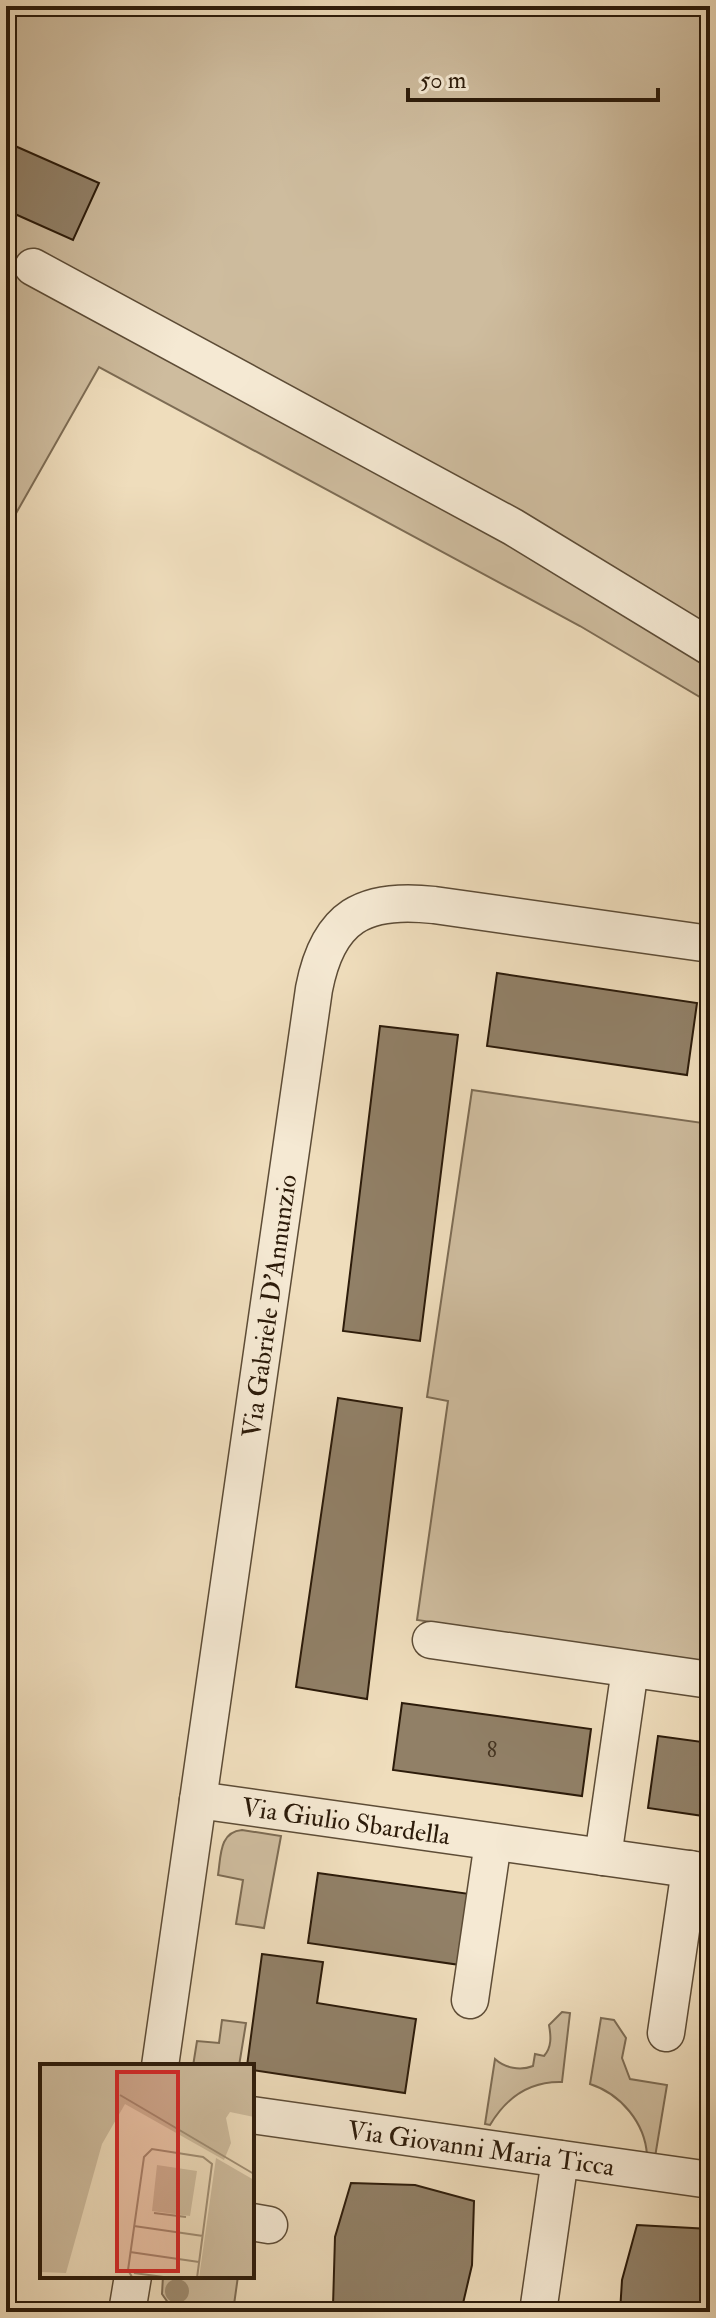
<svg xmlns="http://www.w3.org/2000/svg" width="716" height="2318" font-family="'IM FELL Double Pica',serif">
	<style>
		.green { fill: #cebc9e; stroke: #7d6c54; stroke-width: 2 }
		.building { fill: #918067; stroke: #2c1b0a; stroke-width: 2 }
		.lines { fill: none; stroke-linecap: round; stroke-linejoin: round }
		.minor-casing { stroke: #5d4c36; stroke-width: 39 }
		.minor { stroke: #f5e9d3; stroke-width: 36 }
		.tree { fill: #9f8d72 }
		.labels { text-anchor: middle; stroke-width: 8; stroke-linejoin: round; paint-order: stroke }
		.number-label { font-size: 22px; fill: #453421 }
		.street-label { font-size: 26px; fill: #2c1b0a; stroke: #f5e9d3 }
		.inset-road { fill: none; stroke: #a18f75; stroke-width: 2 }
		.view { fill: #d62828; fill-opacity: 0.15; stroke: #d62828; stroke-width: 4 }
		.inset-edge { fill: none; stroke: #2c1b0a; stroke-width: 4 }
	</style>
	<rect width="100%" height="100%" fill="#efddbc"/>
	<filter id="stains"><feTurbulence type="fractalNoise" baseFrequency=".0025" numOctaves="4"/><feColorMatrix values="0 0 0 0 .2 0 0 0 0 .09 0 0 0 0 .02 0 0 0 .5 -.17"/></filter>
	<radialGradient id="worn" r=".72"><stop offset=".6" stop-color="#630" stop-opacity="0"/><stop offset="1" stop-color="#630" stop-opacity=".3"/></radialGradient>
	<!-- green -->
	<g class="green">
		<path d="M6 6H710V703L580 626 99 367 6 531Z"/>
		<path d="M472 1090 710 1124V1662L417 1620 448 1401 427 1397Z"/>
		<path d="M242 1830 281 1836 264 1928 236 1924 243 1880 218 1875C221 1856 219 1832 242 1830Z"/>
		<path d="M562 2012 570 2013 562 2082C529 2081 506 2098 490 2125L485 2124 495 2059C505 2068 520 2071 533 2066L535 2054 544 2056C552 2047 551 2036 549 2025Z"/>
		<path d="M601 2018 614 2020 626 2038 622 2058 630 2079 667 2085 655 2157 647 2155C645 2123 621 2094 590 2084Z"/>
		<path d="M222 2020 246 2023 239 2066H193L197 2041 219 2043Z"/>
		<path d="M163 2276H238L233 2312H190L171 2307 162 2294Z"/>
	</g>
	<!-- building -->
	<g class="building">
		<path d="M6 142 99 183 73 240 6 210Z"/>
		<path d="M497 973 697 1003 687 1075 487 1046Z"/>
		<path d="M380 1026 458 1035 420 1341 343 1331Z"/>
		<path d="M338 1398 402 1408 367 1699 296 1687Z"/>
		<path d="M402 1703 591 1729 582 1796 393 1770Z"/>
		<path d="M658 1736 710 1743V1817L648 1808Z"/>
		<path d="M318 1873 477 1895 467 1966 308 1943Z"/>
		<path d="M262 1954 323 1962 317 2003 416 2019 405 2093 252 2070V2066H247Z"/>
		<path d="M710 2074V2128L702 2127Z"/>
		<path d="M351 2183 415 2185 474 2201 472 2265 461 2312H351L333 2306 335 2237Z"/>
		<path d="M637 2225 710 2229V2312H620L622 2280Z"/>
	</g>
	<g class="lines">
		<defs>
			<g id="minor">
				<path d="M33 267 513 527 710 647"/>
				<path d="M431 1640 710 1680"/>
				<path d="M198 1800 710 1872"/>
				<path d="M603 1857 630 1669"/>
				<path d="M470 2000 493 1842"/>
				<path d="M666 2033 690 1869"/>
				<path d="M160 2066 314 989C328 916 364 897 434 905L710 944"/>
				<path d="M252 2115 710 2180"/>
				<path d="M252 2222 269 2225"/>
				<path d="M127 2312 133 2276"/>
				<path d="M538 2312 560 2159"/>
			</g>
		</defs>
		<!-- minor casing -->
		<use href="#minor" class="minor-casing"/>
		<!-- minor -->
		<use href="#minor" class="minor"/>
	</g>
	<!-- trees -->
	<circle class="tree" cx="177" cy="2291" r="12"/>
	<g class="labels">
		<!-- number labels -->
		<g class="number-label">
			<text x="492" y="1757">8</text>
		</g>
		<!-- street labels -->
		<g class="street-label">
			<text transform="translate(269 1306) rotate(-82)" y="9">Via Gabriele D'Annunzio</text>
			<text transform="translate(346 1821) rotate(8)" y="9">Via Giulio Sbardella</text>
			<text transform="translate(481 2148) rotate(8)" y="9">Via Giovanni Maria Ticca</text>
		</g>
	</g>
	<!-- overview -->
	<g transform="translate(40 2064)">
		<rect width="214" height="214" fill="#efddbc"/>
		<path d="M0 0H214V53L190 48 186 54 191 79 184 96 85 40 62 80 26 209 0 208ZM176 94 214 116V214H159ZM117 101 157 107 150 152 112 147Z" fill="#cebc9e"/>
		<path class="inset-road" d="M80 31 214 110M114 149 146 153M94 162 163 172M90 188 159 198M94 209 131 214M92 213 88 206 104 93 112 85 163 93 172 100 157 214"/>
		<path class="view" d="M77 8H138V207H77Z"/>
		<rect width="214" height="214" class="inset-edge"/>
	</g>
	<!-- margin -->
	<rect width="716" height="2318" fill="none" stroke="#efddbc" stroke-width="32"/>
	<rect x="8" y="8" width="700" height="2302" fill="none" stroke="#2c1b0a" stroke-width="4"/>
	<rect x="16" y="16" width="684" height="2286" fill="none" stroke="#2c1b0a" stroke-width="2"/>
	<!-- scale -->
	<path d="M408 88v12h250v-12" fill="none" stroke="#2c1b0a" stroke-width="4"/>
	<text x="420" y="88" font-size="24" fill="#2c1b0a" stroke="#f5e9d3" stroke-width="6" paint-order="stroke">50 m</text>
	<rect width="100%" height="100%" filter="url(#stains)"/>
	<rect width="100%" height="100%" fill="url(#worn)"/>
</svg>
